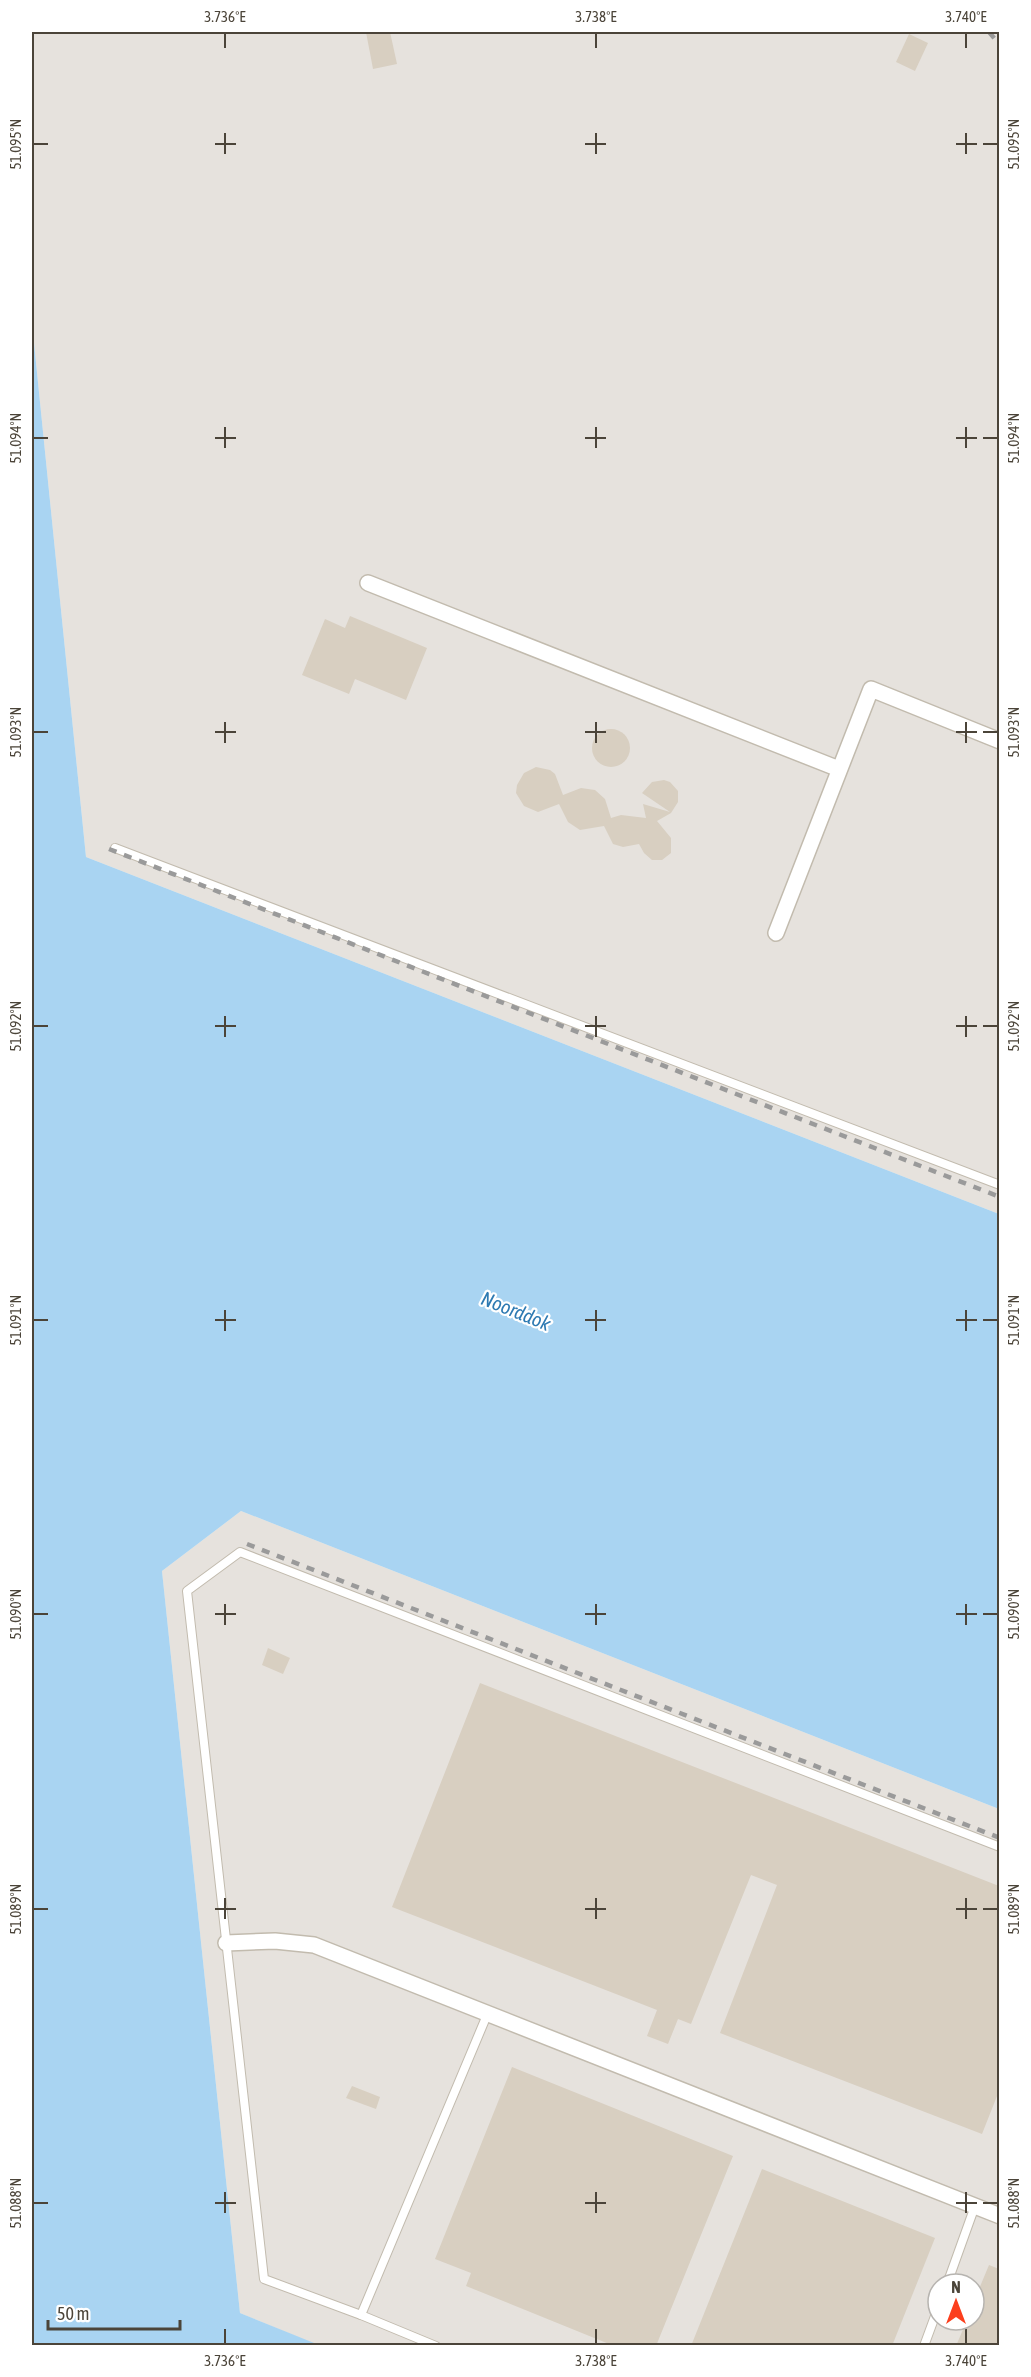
<svg xmlns="http://www.w3.org/2000/svg" width="1031" height="2377" font-family="'Asap Condensed',sans-serif">
	<style>
		.industrial { fill: #e6e2dd; fill-rule: evenodd }
		.water { fill: #a9d4f2 }
		.building { fill: #d8cfc1 }
		.lines { fill: none; stroke-linecap: round; stroke-linejoin: round }
		.lane-casing { stroke: #c2bbae; stroke-width: 10 }
		.street-casing { stroke: #c2bbae; stroke-width: 18 }
		.lane { stroke: #fff; stroke-width: 8 }
		.street { stroke: #fff; stroke-width: 15 }
		.rail { stroke: #9a9a9a; stroke-width: 4.5; stroke-dasharray: 8 8; stroke-linecap: butt }
		.ticks { fill: none; stroke: #4b4439; stroke-width: 2 }
		.labels { text-anchor: middle; stroke-width: 4.5; stroke-linejoin: round; paint-order: stroke }
		.water-label { font-size: 20px; font-style: italic; fill: #2e7ab2; stroke: #fff }
		.neatline { fill: none; stroke: #4b4439; stroke-width: 2 }
		.ticks-label { font-size: 15px; text-anchor: middle; fill: #4b4439 }
	</style>
	<rect width="100%" height="100%" fill="#f6f3ec"/>
	<!-- industrial -->
	<g class="industrial">
		<path d="M32 32H999V1214L86 857 32 323Z"/>
		<path d="M241 1511 999 1809V2345L319 2346 240 2313 162 1571ZM938 2284H974V2320H938Z"/>
	</g>
	<!-- water -->
	<path class="water" d="M32 323 86 857 999 1214V1809L241 1511 162 1571 240 2313 319 2345H32Z"/>
	<!-- building -->
	<g class="building">
		<path d="M366 32H390L397 64 373 69Z"/>
		<path d="M909 34 928 43 915 71 896 62Z"/>
		<path d="M350 616 427 648 406 700 355 679 349 694 302 675 325 619 345 628Z"/>
		<circle cx="611" cy="748" r="19"/>
		<path d="M536 767 550 770 555 774 563 795 581 788 595 790 605 799 611 818 621 815 646 818 643 804 670 812 642 793 652 782 664 780 670 782 678 791V802L671 813 657 821 671 838V853L662 860H652L644 853 639 844 623 847 613 844 604 826 580 830 568 822 559 804 538 812 524 806 516 793 517 785 524 773Z"/>
		<path d="M268 1648 290 1658 283 1674 262 1665Z"/>
		<path d="M480 1683 999 1886V2091L982 2134 720 2033 777 1885 751 1875 691 2024 678 2019 668 2044 647 2036 657 2010 392 1907Z"/>
		<path d="M512 2067 733 2156 656 2346H614L466 2286 471 2273 435 2259Z"/>
		<path d="M352 2086 380 2097 376 2109 346 2098Z"/>
		<path d="M762 2169 935 2238 892 2346H691Z"/>
		<path d="M989 2265 999 2269V2346H956L967 2320H974V2301Z"/>
	</g>
	<g class="lines">
		<defs>
			<g id="lane">
				<path d="M115 848 1000 1185"/>
				<path d="M947 2284 975 2206"/>
				<path d="M361 2315 264 2279 187 1591 240 1552 1000 1847"/>
				<path d="M436 2346 361 2315 487 2015"/>
				<path d="M924 2346 938 2308"/>
			</g>
			<g id="street">
				<path d="M368 583 839 769"/>
				<path d="M776 933 871 689 1000 741"/>
				<path d="M226 1943 275 1941 314 1945 1000 2216"/>
			</g>
		</defs>
		<!-- lane casing -->
		<use href="#lane" class="lane-casing"/>
		<!-- street casing -->
		<use href="#street" class="street-casing"/>
		<!-- lane -->
		<use href="#lane" class="lane"/>
		<!-- street -->
		<use href="#street" class="street"/>
		<!-- rail -->
		<g class="rail">
			<path d="M989 32 1000 45"/>
			<path d="M109 849 1000 1197"/>
			<path d="M247 1544 1000 1838"/>
		</g>
	</g>
	<!-- ticks -->
	<path class="ticks" d="M225 33V48M596 33V48M966 33V48M225 133V154M596 133V154M966 133V154M33 144H48M215 144H236M585 144H606M956 144H977M983 144H998M225 427V448M596 427V448M966 427V448M33 438H48M215 438H236M585 438H606M956 438H977M983 438H998M225 722V743M596 722V743M966 722V743M33 732H48M215 732H236M585 732H606M956 732H977M983 732H998M225 1016V1037M596 1016V1037M966 1016V1037M33 1026H48M215 1026H236M585 1026H606M956 1026H977M983 1026H998M225 1310V1331M596 1310V1331M966 1310V1331M33 1320H48M215 1320H236M585 1320H606M956 1320H977M983 1320H998M225 1604V1625M596 1604V1625M966 1604V1625M33 1614H48M215 1614H236M585 1614H606M956 1614H977M983 1614H998M225 1898V1919M596 1898V1919M966 1898V1919M33 1909H48M215 1909H236M585 1909H606M956 1909H977M983 1909H998M225 2192V2213M596 2192V2213M966 2192V2213M33 2203H48M215 2203H236M585 2203H606M956 2203H977M983 2203H998M225 2329V2344M596 2329V2344M966 2329V2344"/>
	<g class="labels">
		<!-- water labels -->
		<g class="water-label">
			<text transform="translate(516 1311) rotate(22)" y="7">Noorddok</text>
		</g>
	</g>
	<!-- border -->
	<rect width="1031" height="2377" fill="none" stroke="#ffffff" stroke-width="66"/>
	<!-- north arrow -->
	<g transform="translate(956 2302)"><circle r="28" fill="#ffffff" stroke="#b7b4b0" stroke-width="1.5"/>
	<path d="M0-4.5L10 22L0 15L-10 22Z" fill="#fc3f1d"/>
	<text y="-9" font-size="16" font-weight="bold" text-anchor="middle" fill="#4b4439">N</text>
	</g>
	<!-- scale -->
	<path d="M48 2320v9h132v-9" fill="none" stroke="#4b4439" stroke-width="3"/>
	<text x="57" y="2320" font-size="18" fill="#4b4439" stroke="#ffffff" stroke-width="4.5" paint-order="stroke">50 m</text>
	<rect x="33" y="33" width="965" height="2311" class="neatline"/>
	<g class="ticks-label">
		<text x="225" y="22">3.736°E</text>
		<text x="596" y="22">3.738°E</text>
		<text x="966" y="22">3.740°E</text>
		<text transform="translate(16 144) rotate(-90)" y="5">51.095°N</text>
		<text transform="translate(1014 144) rotate(-90)" y="5">51.095°N</text>
		<text transform="translate(16 438) rotate(-90)" y="5">51.094°N</text>
		<text transform="translate(1014 438) rotate(-90)" y="5">51.094°N</text>
		<text transform="translate(16 732) rotate(-90)" y="5">51.093°N</text>
		<text transform="translate(1014 732) rotate(-90)" y="5">51.093°N</text>
		<text transform="translate(16 1026) rotate(-90)" y="5">51.092°N</text>
		<text transform="translate(1014 1026) rotate(-90)" y="5">51.092°N</text>
		<text transform="translate(16 1320) rotate(-90)" y="5">51.091°N</text>
		<text transform="translate(1014 1320) rotate(-90)" y="5">51.091°N</text>
		<text transform="translate(16 1614) rotate(-90)" y="5">51.090°N</text>
		<text transform="translate(1014 1614) rotate(-90)" y="5">51.090°N</text>
		<text transform="translate(16 1909) rotate(-90)" y="5">51.089°N</text>
		<text transform="translate(1014 1909) rotate(-90)" y="5">51.089°N</text>
		<text transform="translate(16 2203) rotate(-90)" y="5">51.088°N</text>
		<text transform="translate(1014 2203) rotate(-90)" y="5">51.088°N</text>
		<text x="225" y="2366">3.736°E</text>
		<text x="596" y="2366">3.738°E</text>
		<text x="966" y="2366">3.740°E</text>
	</g>
</svg>
